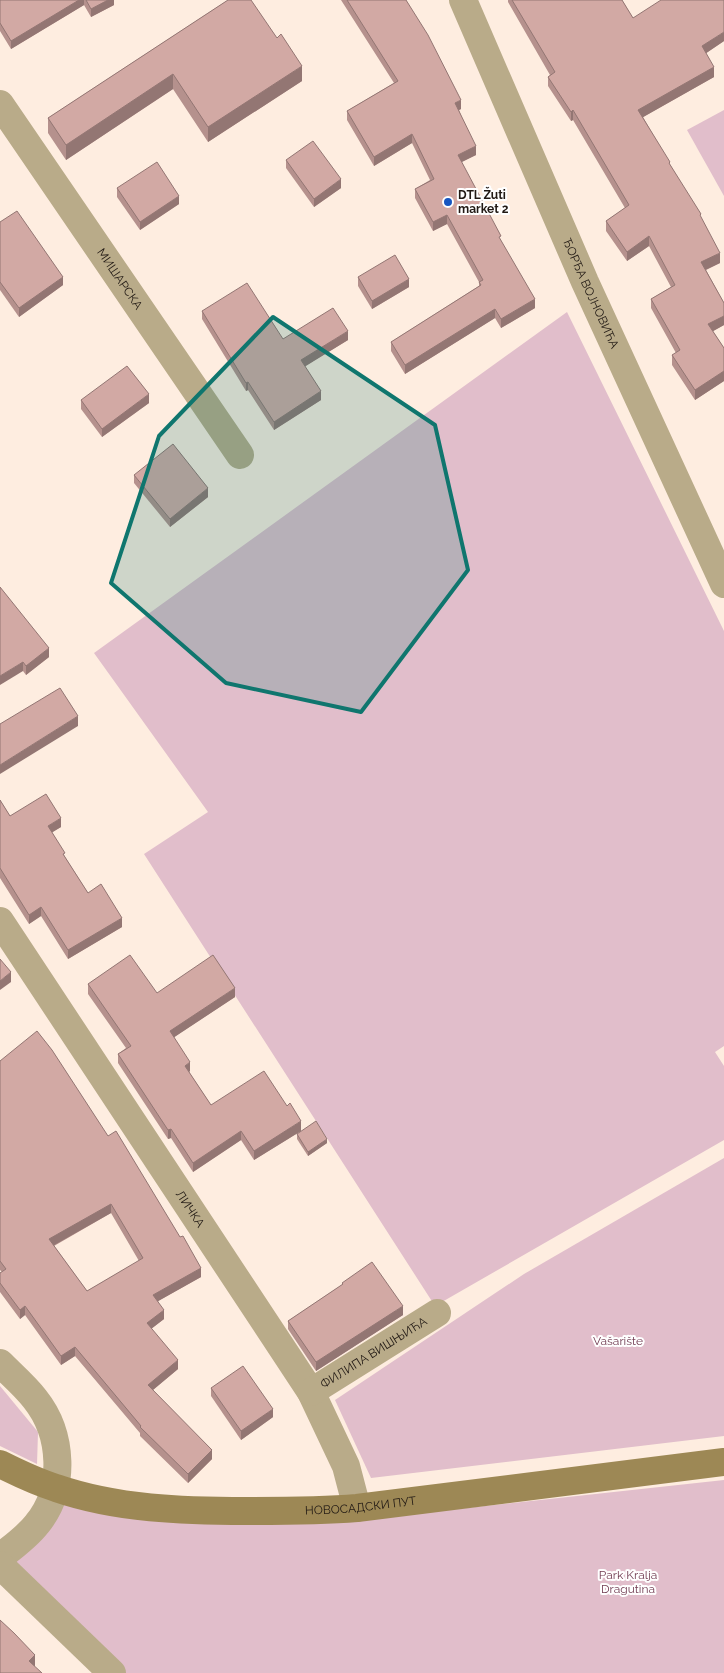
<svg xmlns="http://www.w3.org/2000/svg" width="724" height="1673" font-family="Raleway,sans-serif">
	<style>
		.green { fill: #e1becb }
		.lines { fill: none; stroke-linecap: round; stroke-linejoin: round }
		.street { stroke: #b9ab89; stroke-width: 28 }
		.secondary { stroke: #9d8855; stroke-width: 28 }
		.wall { fill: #b5918d; fill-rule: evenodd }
		.shaded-wall { fill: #937673 }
		.building { fill: #d2a9a4; stroke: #937673; fill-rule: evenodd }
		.marked { fill: #0f766e; fill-opacity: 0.2; stroke: #0f766e; stroke-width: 4; stroke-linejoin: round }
		.poi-dot { fill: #1656c1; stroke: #fff; stroke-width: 2 }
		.labels { text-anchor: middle; stroke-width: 4; stroke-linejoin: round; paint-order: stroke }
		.poi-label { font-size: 12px; font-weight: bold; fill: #211914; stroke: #fff; text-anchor: start }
		.street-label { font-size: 12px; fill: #211914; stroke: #fff }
		.park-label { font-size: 12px; fill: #713c52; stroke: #fff }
	</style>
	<rect width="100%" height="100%" fill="#feede0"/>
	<!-- green -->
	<g class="green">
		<path d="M724 110V196L687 130Z"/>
		<path d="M567 312 724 631V1046L715 1052 724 1066V1140L435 1306 144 854 208 812 94 653Z"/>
		<path d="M724 1158V1436L371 1478 335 1400 524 1274Z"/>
		<path d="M0 1386 38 1432 37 1464 0 1446Z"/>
		<path d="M724 1480V1673H112L0 1565 56 1488 356 1520Z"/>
	</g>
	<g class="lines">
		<!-- street -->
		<g class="street">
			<path id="s1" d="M463 0 585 282 724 584"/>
			<path id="s2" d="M0 104 240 455"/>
			<path id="s3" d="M0 921 311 1392 346 1466 357 1508"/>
			<path d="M0 1363C12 1375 25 1386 35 1399 63 1434 66 1489 37 1524 27 1537 13 1547 0 1557"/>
			<path id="s4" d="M311 1392 437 1313"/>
			<path d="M0 1565 112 1673"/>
		</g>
		<!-- secondary -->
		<path class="secondary" id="s5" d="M0 1464C18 1473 37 1482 56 1488 117 1509 183 1511 247 1511 284 1511 320 1511 357 1508L724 1462"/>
	</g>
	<!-- wall -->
	<g class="wall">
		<path d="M0 0H114V5L91 17 84 5 11 49 0 31Z"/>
		<path d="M228 0 302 81 208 142 173 89 66 160 48 133V118Z"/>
		<path d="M341 0H406L461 109 459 110 476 155 461 162 535 308 501 328 495 318 405 374 391 351V342L479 286V282L447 224 433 231 415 198V189L430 180 412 143 374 166 347 120V111L394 83Z"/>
		<path d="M508 0H622L633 18 724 41 706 53 714 77 643 117 701 219 720 263 706 270 724 303V325L713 331 724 348V381L695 400 672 365V355L676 353 651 308V299L671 287 649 246 627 261 606 231V221L625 208 573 120 571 121 548 86V77L550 75 508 2Z"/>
		<path d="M286 160 341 188 314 207 286 168Z"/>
		<path d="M117 188 179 204 140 230 117 197Z"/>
		<path d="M0 222 63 285 19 317 0 290Z"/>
		<path d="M358 277 409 287 372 309 358 286Z"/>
		<path d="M202 311 283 339 348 340 305 366 321 400 274 430 248 390 246 391 202 319Z"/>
		<path d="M81 400 149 403 102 437 81 409Z"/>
		<path d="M134 475 208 497 170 527 134 483Z"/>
		<path d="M0 587 49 657 26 675 23 671Z"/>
		<path d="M0 800 10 816 61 827 52 832 65 857 88 893 122 927 68 959 41 916 29 924 0 878Z"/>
		<path d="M88 984 157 993 235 997 174 1037 190 1071 189 1072 211 1105 301 1131 254 1160 241 1140 193 1172 171 1138 168 1139 118 1063V1054L126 1048 88 994Z"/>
		<path d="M0 1061 201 1277 158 1301 164 1319 151 1329 178 1369 153 1390 212 1459 188 1483 140 1436V1433L75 1356 61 1365 25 1315 20 1319 0 1292V1273L2 1272 0 1270ZM111 1213 139 1261 87 1291 54 1246Z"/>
		<path d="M297 1134 327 1143 308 1156 297 1139Z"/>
		<path d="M342 1283 403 1315 316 1371 288 1329V1321L342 1285Z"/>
		<path d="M211 1388 273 1417 241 1440 211 1396Z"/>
	</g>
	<!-- shaded-wall -->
	<g class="shaded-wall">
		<path d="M79 0H84V5L11 49V41Z"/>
		<path d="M108 0H114V5L91 17V9Z"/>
		<path d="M724 32V41L702 56V46Z"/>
		<path d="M302 66V81L208 142V127Z"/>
		<path d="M714 67V77L638 120V110Z"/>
		<path d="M173 74V89L66 160V145Z"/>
		<path d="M461 100V109L455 112V103Z"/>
		<path d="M573 110V120L571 121V112Z"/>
		<path d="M412 134V143L374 166V157Z"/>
		<path d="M476 146V155L458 164V155Z"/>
		<path d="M341 179V188L314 207V199Z"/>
		<path d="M179 196V204L140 230V222Z"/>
		<path d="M447 215V224L433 231V222Z"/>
		<path d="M649 236V246L627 261V252Z"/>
		<path d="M720 253V263L701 272V262Z"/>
		<path d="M63 277V285L19 317V308Z"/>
		<path d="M409 279V287L372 309V301Z"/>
		<path d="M535 299V308L501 328V319Z"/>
		<path d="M495 309V318L405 374V365Z"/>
		<path d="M724 316V325L708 334V324Z"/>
		<path d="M348 331V340L301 369V360Z"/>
		<path d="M724 371V381L695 400V390Z"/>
		<path d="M248 382V390L246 391V383Z"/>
		<path d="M321 391V400L274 430V422Z"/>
		<path d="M149 394V403L102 437V429Z"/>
		<path d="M208 488V497L170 527V519Z"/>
		<path d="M49 648V657L26 675V666Z"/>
		<path d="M23 662V671L0 685V676Z"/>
		<path d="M78 716V726L0 774V765Z"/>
		<path d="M61 818V827L48 835V826Z"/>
		<path d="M41 907V916L29 924V915Z"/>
		<path d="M122 918V927L68 959V950Z"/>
		<path d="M11 972V982L0 990V981Z"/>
		<path d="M235 988V997L170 1040V1031Z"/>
		<path d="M190 1062V1071L185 1075V1066Z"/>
		<path d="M301 1121V1131L254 1160V1151Z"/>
		<path d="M171 1129V1138L168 1139V1130Z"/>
		<path d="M241 1131V1140L193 1172V1163Z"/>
		<path d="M327 1139V1143L308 1156V1152Z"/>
		<path d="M111 1204V1213L49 1248V1239Z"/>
		<path d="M201 1268V1277L153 1304V1295Z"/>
		<path d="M25 1306V1315L20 1319V1310Z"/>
		<path d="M403 1306V1315L316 1371V1362Z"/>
		<path d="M164 1310V1319L147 1332V1323Z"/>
		<path d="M75 1347V1356L61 1365V1356Z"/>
		<path d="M178 1360V1369L148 1394V1385Z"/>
		<path d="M273 1409V1417L241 1440V1431Z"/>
		<path d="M212 1450V1459L188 1483V1474Z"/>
		<path d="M35 1655V1666L29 1672V1661Z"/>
	</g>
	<!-- building -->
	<g class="building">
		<path d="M0 0H79L11 41 0 23Z"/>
		<path d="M86 0H108L91 9Z"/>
		<path d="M228 0H251L277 38 281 34 302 66 208 127 173 74 66 145 48 118Z"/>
		<path d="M347 0H406L428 35 461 100 455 103 476 146 458 155 501 236 499 237 535 299 501 319 495 309 405 365 391 342 481 285 479 282 483 280 447 215 433 222 415 189 434 179 412 134 374 157 347 111 398 81Z"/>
		<path d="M512 0H622L633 18 661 0H724V32L702 46 714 67 638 110 670 162 669 163 701 214 700 215 720 253 701 262 724 303V316L708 324 724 348V371L695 390 672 355 680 350 651 299 675 285 649 236 627 252 606 221 629 205 573 110 571 112 548 77 555 72Z"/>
		<path d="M313 141 341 179 314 199 286 160Z"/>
		<path d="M157 162 179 196 140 222 117 188Z"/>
		<path d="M17 211 63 277 19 308 0 282V222Z"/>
		<path d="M395 255 409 279 372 301 358 277Z"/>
		<path d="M247 283 283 339 333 308 348 331 301 360 321 391 274 422 248 382 246 383 202 311Z"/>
		<path d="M127 366 149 394 102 429 81 400Z"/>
		<path d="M173 444 208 488 170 519 134 475Z"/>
		<path d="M0 587 49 648 26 666 23 662 0 676Z"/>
		<path d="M60 688 78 716 0 765V724Z"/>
		<path d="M46 794 61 818 48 826 65 853 63 854 88 893 101 884 122 918 68 950 41 907 29 915 0 868V800L10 816Z"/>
		<path d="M130 955 157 993 213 955 235 988 170 1031 190 1062 185 1066 211 1105 264 1071 287 1106 290 1103 301 1121 254 1151 241 1131 193 1163 171 1129 168 1130 118 1054 131 1046 88 984Z"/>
		<path d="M0 959 11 972 0 981Z"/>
		<path d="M37 1031 52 1050 108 1136 116 1131 180 1237 183 1236 201 1268 153 1295 164 1310 147 1323 178 1360 148 1385 212 1450 188 1474 140 1427 141 1426 75 1347 61 1356 25 1306 20 1310 0 1283V1273L6 1269 0 1261V1061ZM111 1204 143 1258 87 1291 49 1239Z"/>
		<path d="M316 1121 327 1139 308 1152 297 1134Z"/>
		<path d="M372 1262 403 1306 316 1362 288 1321 343 1284 342 1283Z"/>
		<path d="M243 1366 273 1409 241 1431 211 1388Z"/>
		<path d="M0 1620 14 1633 35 1655 29 1661 42 1673H0Z"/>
	</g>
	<!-- marked area -->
	<path class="marked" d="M273 317 435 425 468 570 361 712 226 683 111 583 159 436Z"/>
	<!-- markers -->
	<circle class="poi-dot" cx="448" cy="202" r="5"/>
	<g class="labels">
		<!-- poi labels -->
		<g class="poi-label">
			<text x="458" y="199">DTL Žuti<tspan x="458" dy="14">market 2</tspan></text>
		</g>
		<!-- street labels -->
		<g class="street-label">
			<text dy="4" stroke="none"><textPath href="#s2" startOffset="212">МИШАРСКА</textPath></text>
			<text dy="4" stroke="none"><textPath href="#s1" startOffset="320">ЂОРЂА ВОЈНОВИЋА</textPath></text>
			<text dy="4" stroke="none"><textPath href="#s3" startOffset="345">ЛИЧКА</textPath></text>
			<text dy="4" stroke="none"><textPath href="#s4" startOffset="74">ФИЛИПА ВИШЊИЋА</textPath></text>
			<text dy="4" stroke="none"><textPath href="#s5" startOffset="368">НОВОСАДСКИ ПУТ</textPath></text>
		</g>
		<!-- park labels -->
		<g class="park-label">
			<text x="618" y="1345">Vašarište</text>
			<text x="628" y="1579">Park Kralja<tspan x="628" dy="14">Dragutina</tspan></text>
		</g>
	</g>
</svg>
